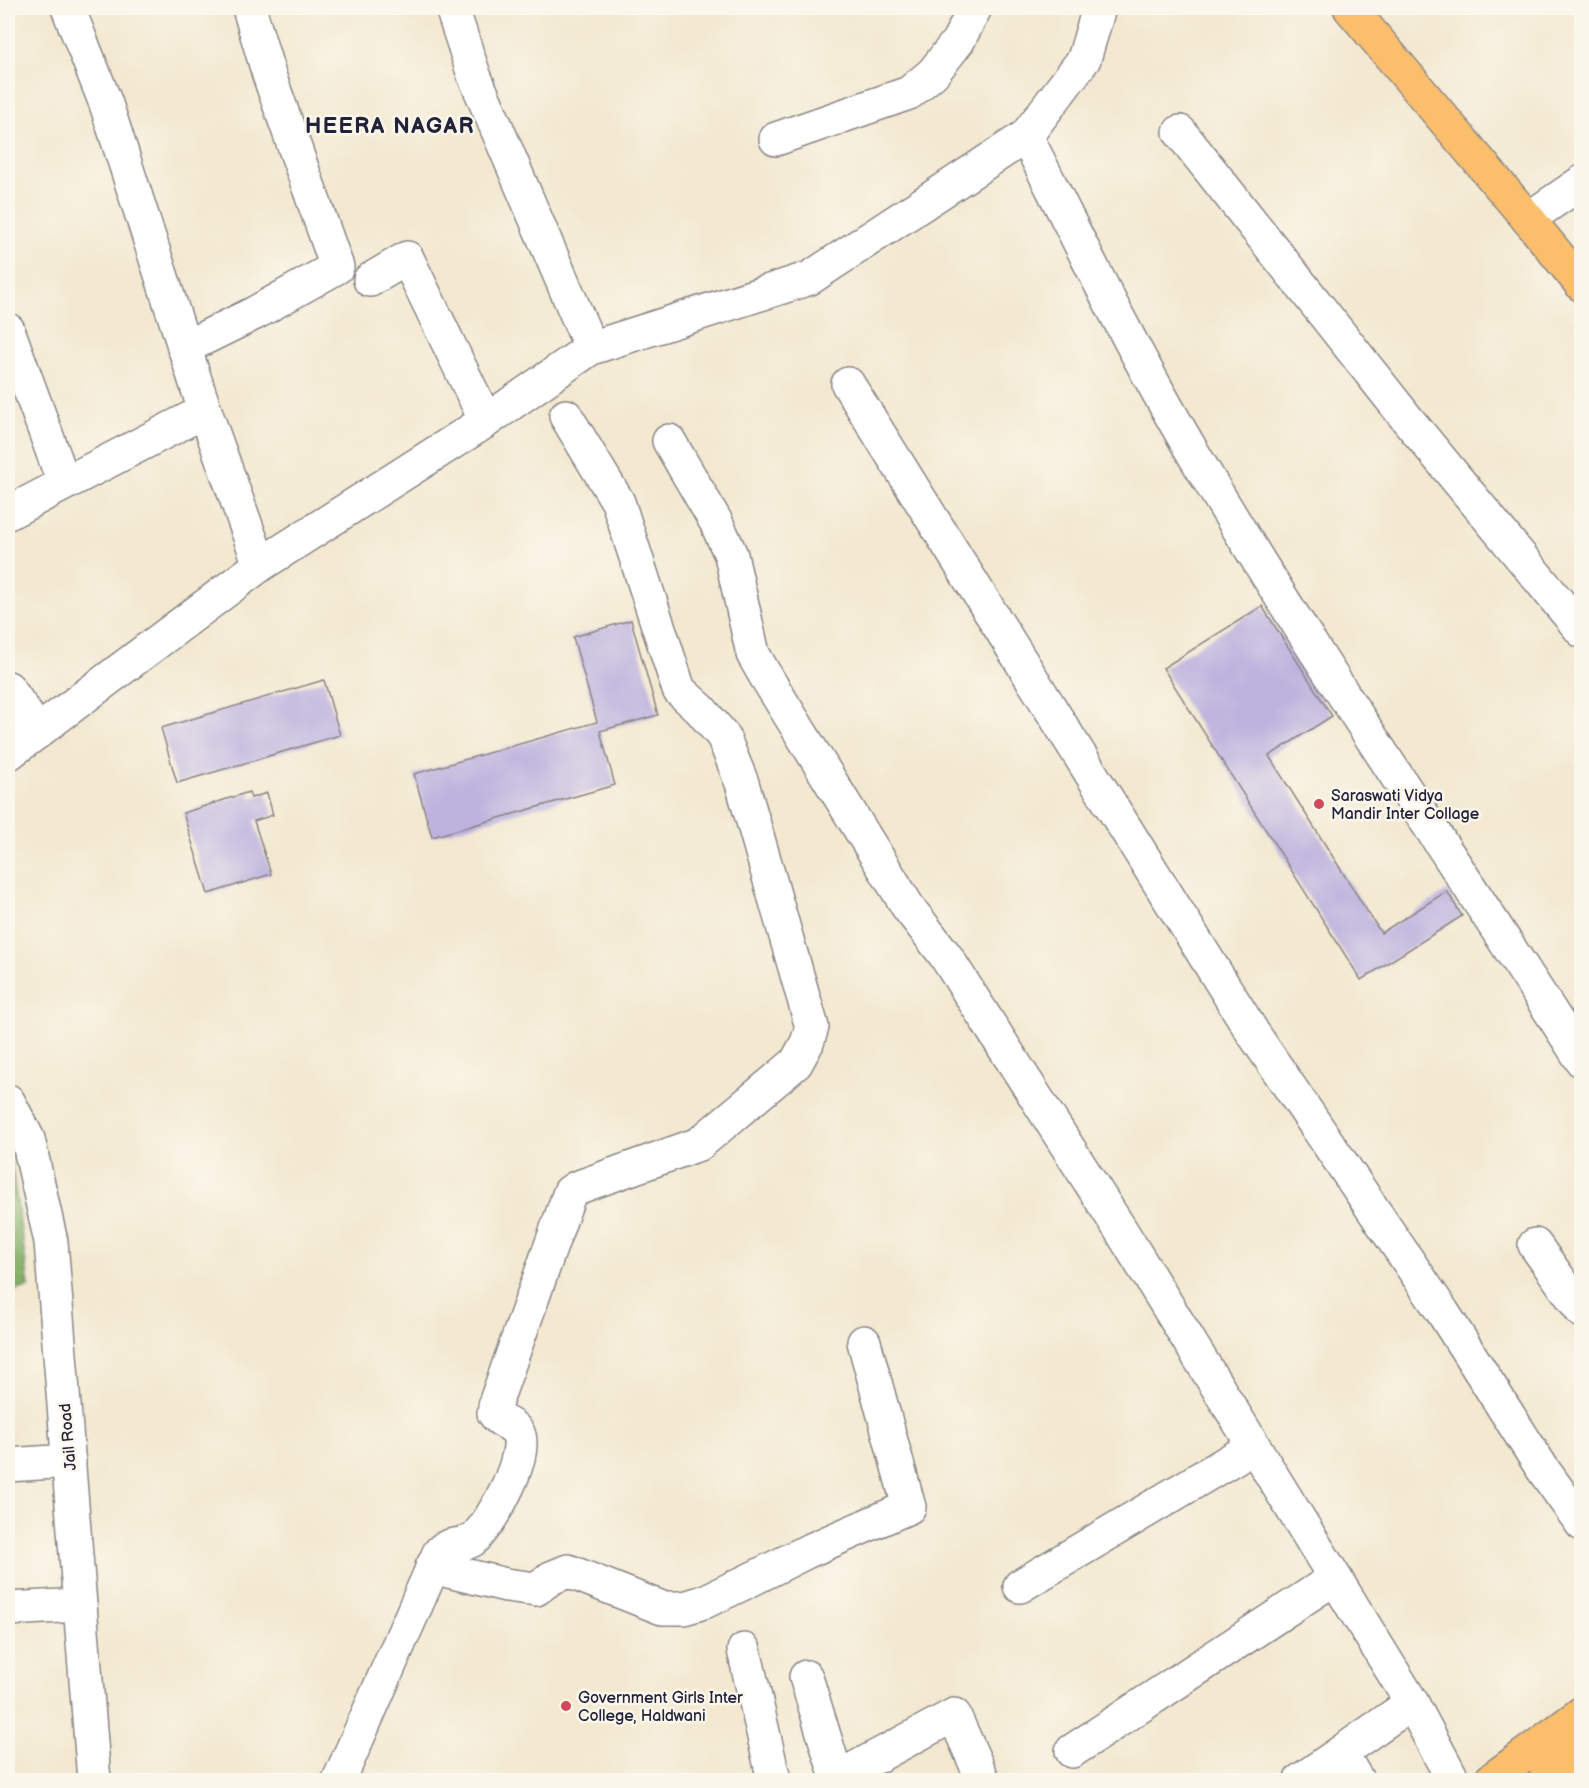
<svg xmlns="http://www.w3.org/2000/svg" width="1589" height="1788" font-family="'Balsamiq Sans',sans-serif">
	<style>
		.forest { fill: #85b068; stroke: #546952; stroke-width: 1.5 }
		.building { fill: #bdb3de }
		.lines { fill: none; stroke-linecap: round; stroke-linejoin: round }
		.minor-casing { stroke: #8a8586; stroke-width: 36 }
		.major-casing { stroke: #8a8586; stroke-width: 36 }
		.minor { stroke: #fff; stroke-width: 33 }
		.major { stroke: #fabe6d; stroke-width: 33 }
		.poi-dot { fill: #d1495b; stroke: #fbf7ec; stroke-width: 2 }
		.labels { text-anchor: middle; stroke-width: 5; stroke-linejoin: round; paint-order: stroke }
		.poi-label { font-size: 16px; fill: #22223b; stroke: #fbf7ec; text-anchor: start }
		.street-label { font-size: 16px; fill: #22223b; stroke: #fbf7ec }
		.district-label { font-size: 22px; font-weight: bold; letter-spacing: 1.5px; fill: #22223b; stroke: #fbf7ec }
	</style>
	<rect width="100%" height="100%" fill="#fbf7ec"/>
	<filter id="ink" filterUnits="userSpaceOnUse"><feTurbulence type="fractalNoise" baseFrequency=".0167" numOctaves="2"/><feDisplacementMap in="SourceGraphic" scale="12" xChannelSelector="R" yChannelSelector="G"/><feConvolveMatrix kernelMatrix="1 2 1 2 8 2 1 2 1" color-interpolation-filters="sRGB"/></filter>
	<filter id="wash" filterUnits="userSpaceOnUse"><feTurbulence type="fractalNoise" baseFrequency=".008" numOctaves="4" result="noise"/><feDisplacementMap in="SourceGraphic" scale="24" xChannelSelector="R" yChannelSelector="G"/><feGaussianBlur stdDeviation="1.35" result="paint"/><feColorMatrix in="noise" values="0 0 0 0 0 0 0 0 0 0 0 0 0 0 0 0 0 1.4 0 .05"/><feComposite in="paint" operator="in"/></filter>
	<g filter="url(#wash)">
		<rect width="100%" height="100%" fill="#f3e8d0"/>
		<!-- forest -->
		<path class="forest" d="M8 1139 29 1287 8 1292Z"/>
		<g id="blocks">
			<!-- building -->
			<g class="building">
				<path d="M1262 606 1332 716 1269 756 1381 933 1447 891 1462 916 1361 980 1163 668Z"/>
				<path d="M631 620 658 715 600 731 615 785 432 837 414 774 597 722 573 637Z"/>
				<path d="M324 680 340 735 177 783 161 728Z"/>
				<path d="M249 792 251 798 267 793 273 815 254 821 271 874 208 894 183 813Z"/>
			</g>
		</g>
	</g>
	<g filter="url(#ink)">
		<use href="#blocks" fill-opacity="0" stroke="#8a8586" stroke-width="1.5"/>
		<g class="lines">
			<defs>
				<g id="minor">
					<path d="M68 8 106 104 205 411 260 565"/>
					<path d="M452 8 474 75 591 348"/>
					<path d="M1180 132 1408 420 1582 631"/>
					<path d="M1026 136C1080 243 1132 350 1193 453 1315 660 1453 857 1582 1061"/>
					<path d="M776 139 909 93 933 73 958 41 975 8"/>
					<path d="M1528 219 1582 182"/>
					<path d="M370 280 407 258 486 421"/>
					<path d="M8 330 64 483"/>
					<path d="M184 348 255 313 337 267 269 75 249 8"/>
					<path d="M848 384 1253 1033 1442 1311 1542 1468 1582 1524"/>
					<path d="M669 441 716 522 731 555 753 654 765 675 908 907 945 955 1122 1232 1412 1703 1453 1780"/>
					<path d="M8 513 205 411"/>
					<path d="M8 688 38 732"/>
					<path d="M8 754 260 565 486 421 591 348 810 278 1026 136 1084 59 1099 8"/>
					<path d="M8 1101 28 1139 51 1242 94 1780"/>
					<path d="M1535 1245 1582 1311"/>
					<path d="M8 1465 69 1461"/>
					<path d="M432 1567 506 1585 536 1589 551 1578 568 1571 662 1608H684L704 1602 750 1580 806 1552 909 1507 864 1342"/>
					<path d="M1020 1586 1253 1447"/>
					<path d="M8 1609 80 1605"/>
					<path d="M744 1650 774 1780"/>
					<path d="M806 1677 837 1778 954 1715 983 1780"/>
					<path d="M1072 1751 1335 1578"/>
					<path d="M1341 1753 1357 1780"/>
					<path d="M339 1780 439 1553C448 1541 466 1548 476 1537 493 1520 529 1455 518 1433 512 1422 501 1424 494 1413L496 1401 570 1192 576 1188 699 1144 796 1063 807 1043 812 1027 742 783 723 736 700 709 679 690 618 502 566 416"/>
					<path d="M1301 1780 1412 1703"/>
				</g>
				<g id="major">
					<path d="M1350 8 1528 219 1582 285"/>
					<path d="M1491 1780 1582 1713"/>
					<path d="M1545 1780 1582 1751"/>
				</g>
			</defs>
			<!-- minor casing -->
			<use href="#minor" class="minor-casing"/>
			<!-- major casing -->
			<use href="#major" class="major-casing"/>
			<!-- minor -->
			<use href="#minor" class="minor"/>
			<!-- major -->
			<use href="#major" class="major"/>
		</g>
	</g>
	<!-- markers -->
	<g class="poi-dot">
		<circle cx="1319" cy="804" r="6"/>
		<circle cx="566" cy="1706" r="6"/>
	</g>
	<g class="labels">
		<!-- poi labels -->
		<g class="poi-label">
			<text x="1331" y="801">Saraswati Vidya<tspan x="1331" dy="18">Mandir Inter Collage</tspan></text>
			<text x="578" y="1703">Government Girls Inter<tspan x="578" dy="18">College, Haldwani</tspan></text>
		</g>
		<!-- street labels -->
		<g class="street-label">
			<text transform="translate(67 1437) rotate(-95)" y="6">Jail Road</text>
		</g>
		<!-- district labels -->
		<g class="district-label">
			<text x="390" y="133">HEERA NAGAR</text>
		</g>
	</g>
	<!-- margin -->
	<rect width="1589" height="1788" fill="none" stroke="#fbf7ec" stroke-width="30"/>
</svg>
